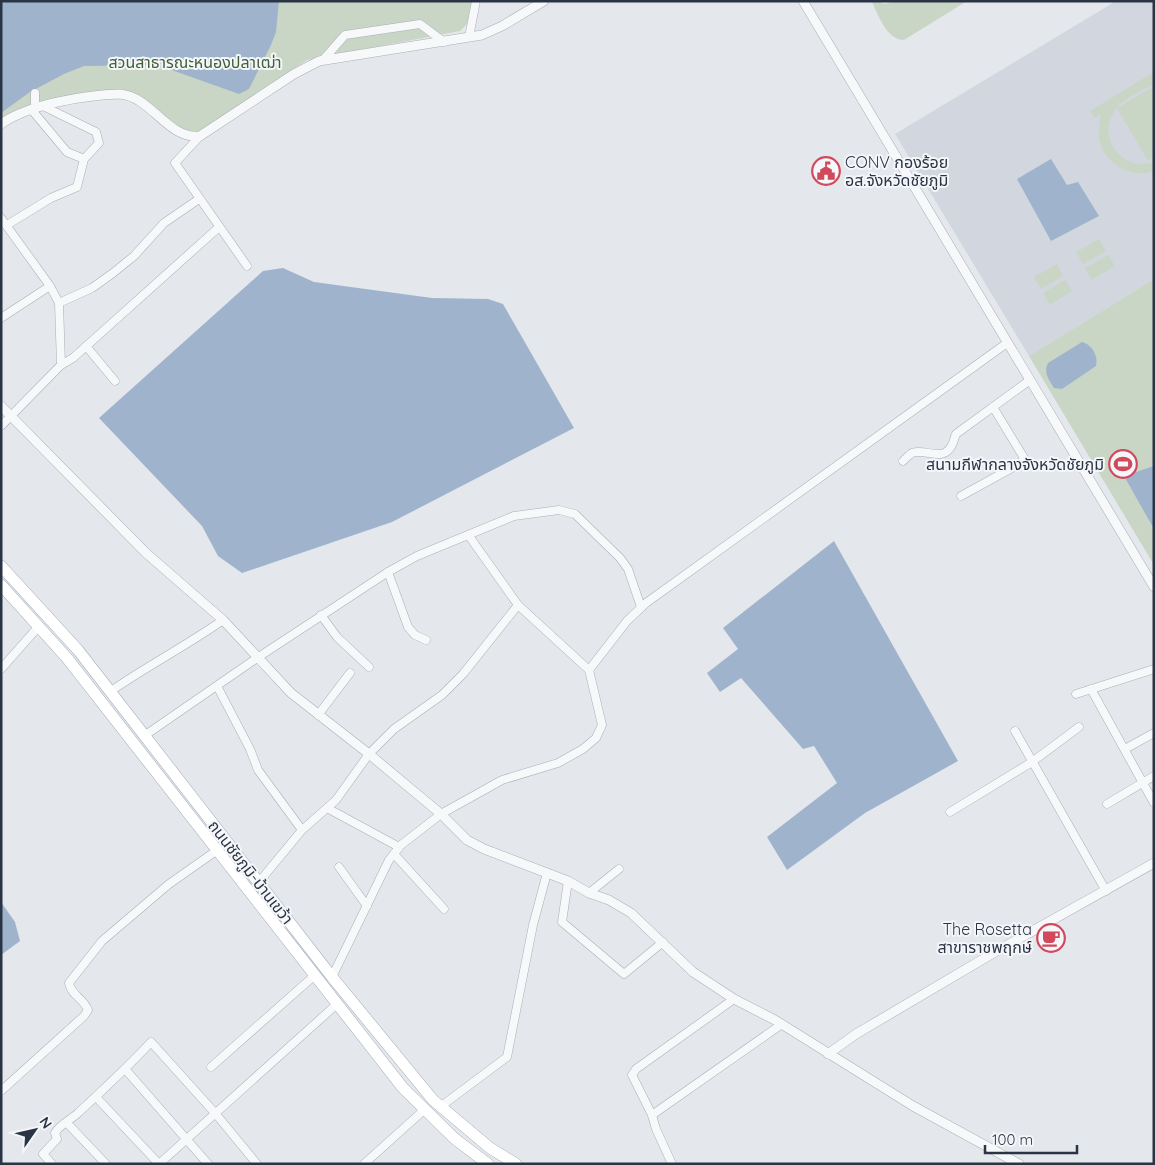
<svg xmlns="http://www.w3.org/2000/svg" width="1155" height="1165" font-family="Quicksand,'Noto Sans Thai',sans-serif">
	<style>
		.built { fill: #d2d6de }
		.green { fill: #c9d6c5 }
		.water { fill: #9fb4cc }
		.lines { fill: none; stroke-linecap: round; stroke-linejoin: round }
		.minor-casing { stroke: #a9aeb7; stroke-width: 9 }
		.tertiary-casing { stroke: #a9aeb7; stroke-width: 10 }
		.primary-casing { stroke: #a3abb8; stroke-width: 12 }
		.minor { stroke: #f7f8fa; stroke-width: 8 }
		.tertiary { stroke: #f7f8fa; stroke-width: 9 }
		.primary { stroke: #fff; stroke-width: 11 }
		.labels { text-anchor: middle; stroke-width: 4; stroke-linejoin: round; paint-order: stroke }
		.park-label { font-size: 16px; fill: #3f6138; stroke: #f4f6f9 }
		.poi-label { font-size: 16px; fill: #2b3445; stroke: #f4f6f9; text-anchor: end }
		.street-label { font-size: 16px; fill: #2b3445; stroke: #f4f6f9 }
	</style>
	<rect width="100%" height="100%" fill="#e4e7ec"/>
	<!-- built -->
	<path class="built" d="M1116 1H1154V279L1029 356 895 134Z"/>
	<!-- green -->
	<g class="green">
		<path d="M1 1H473L471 20 460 31 307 60 194 135C174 131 162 111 145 100 136 93 120 90 108 91 85 93 19 106 1 119Z"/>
		<path d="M876 1 885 4 894 1H967L904 40C887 40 878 15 872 2Z"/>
		<path d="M1154 72V84C1142 91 1122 99 1115 110 1096 137 1122 173 1154 162V171C1130 180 1103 162 1099 138 1098 130 1100 122 1101 114L1094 118 1090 111Z"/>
		<path d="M1154 86V157L1148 161 1117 108Z"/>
		<path d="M1099 239 1106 251 1083 264 1076 252Z"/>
		<path d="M1108 255 1115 266 1092 280 1085 268Z"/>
		<path d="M1057 264 1063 276 1041 289 1034 277Z"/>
		<path d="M1154 279V565L1029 356Z"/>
		<path d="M1065 280 1072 291 1050 305 1043 293Z"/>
	</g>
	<!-- water -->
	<g class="water">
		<path d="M1 1H279L276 32 271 45 249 89 239 94 166 68 151 65 84 66 64 74 30 92 1 113Z"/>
		<path d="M1051 159 1067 185 1078 182 1099 216 1051 241 1017 179Z"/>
		<path d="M283 268 314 282 432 298 488 299 503 304 574 428 392 522 242 573 218 556 202 526 99 418 263 271Z"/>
		<path d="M1082 342C1091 344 1099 356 1096 366L1062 389 1054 388C1049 380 1043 372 1048 363Z"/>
		<path d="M1154 466V529L1124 476Z"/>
		<path d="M834 541 958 761 865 813 787 870 767 837 837 783 814 746 803 749 741 678 720 692 707 673 738 649 723 628Z"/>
		<path d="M1 902 15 922 20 941 1 955Z"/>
	</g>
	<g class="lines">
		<defs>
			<g id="minor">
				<path d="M469 37 476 1"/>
				<path d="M323 60 345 35 420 24 444 42"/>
				<path d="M31 109 67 152 84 159"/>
				<path d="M35 109V93"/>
				<path d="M200 136 175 163 247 266"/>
				<path d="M1 218 50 286 59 303 61 365"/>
				<path d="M7 225 51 198 77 187 84 159 99 143 96 132 43 106"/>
				<path d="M59 303 92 288 113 273 134 256 164 223 199 199"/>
				<path d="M1 318 50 286"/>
				<path d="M86 346 115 381"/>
				<path d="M1 426 61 365 73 358 218 228"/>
				<path d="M903 461C906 458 909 455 912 453 926 448 943 463 952 445 954 442 954 438 956 434L1030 380"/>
				<path d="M961 496 1021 463 1024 458 993 407"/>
				<path d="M388 572 408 627 415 635 426 640"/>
				<path d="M321 615 337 637 369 667"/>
				<path d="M1 669 39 626"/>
				<path d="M589 670 627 621 646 603 1007 343"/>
				<path d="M217 686 250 749 258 770 302 830"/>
				<path d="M1091 689 1154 803"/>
				<path d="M111 691C147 666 186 646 223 620"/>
				<path d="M1076 694 1154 669"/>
				<path d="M318 715 350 673"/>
				<path d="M1015 731 1106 891"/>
				<path d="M144 736 257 658 388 572 417 556 514 516 559 510 575 514 620 558 628 569 641 607"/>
				<path d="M1125 749 1154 733"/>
				<path d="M1107 804 1154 776"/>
				<path d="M327 808 399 847"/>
				<path d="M950 812 1032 762 1079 727"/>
				<path d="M394 854 444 909"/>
				<path d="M339 867 367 906"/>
				<path d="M568 881 562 922 624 974 663 942"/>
				<path d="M259 882 302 830 336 800 369 754 394 729 442 695 463 674 518 605"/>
				<path d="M589 893 619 869"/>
				<path d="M332 977 389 860 401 845 441 814 502 780 558 763 583 749 596 738 602 725 589 670 518 605 469 536"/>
				<path d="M211 1067 315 975"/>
				<path d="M125 1069 208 1164"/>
				<path d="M1 1091 84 1016 88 1010C84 999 71 995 69 983L102 941 169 884 216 851"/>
				<path d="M96 1097 159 1164 337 1004"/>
				<path d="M440 1107 507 1057 533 925 547 873"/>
				<path d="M652 1115 782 1024"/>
				<path d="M67 1123 106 1164"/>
				<path d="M52 1164 43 1154 57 1139 55 1133C59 1125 72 1119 78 1113 103 1090 128 1067 151 1042L215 1113 257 1164"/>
				<path d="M364 1164 424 1110"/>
				<path d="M672 1164 656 1129 652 1115 632 1075 636 1069 734 999"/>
			</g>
			<g id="tertiary">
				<path d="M803 1 1154 587"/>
				<path d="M1 124C29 104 86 95 120 94 152 97 168 140 200 136L294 74 319 61 482 35 502 26 544 1"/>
				<path d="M1 406 146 553 223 620 291 693 369 754 441 814 467 840 484 849 568 881 589 893 609 900 631 913 693 972 734 999 775 1020 913 1106 1019 1164"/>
				<path d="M828 1054 856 1034 995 952 1154 863"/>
			</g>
			<g id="primary">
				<path d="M1 566 78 650 332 977 433 1100 490 1148 516 1164"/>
				<path d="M1 585 67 658 403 1088 455 1139 488 1164"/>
			</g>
		</defs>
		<!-- minor casing -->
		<use href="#minor" class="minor-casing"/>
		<!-- tertiary casing -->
		<use href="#tertiary" class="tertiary-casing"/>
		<!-- primary casing -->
		<use href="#primary" class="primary-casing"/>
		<!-- minor -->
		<use href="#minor" class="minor"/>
		<!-- tertiary -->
		<use href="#tertiary" class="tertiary"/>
		<!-- primary -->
		<use href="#primary" class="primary"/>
	</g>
	<!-- icons -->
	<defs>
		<symbol id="civic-ring" viewBox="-11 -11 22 22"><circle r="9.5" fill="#f4f6f9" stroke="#d1495b" stroke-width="1.5"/><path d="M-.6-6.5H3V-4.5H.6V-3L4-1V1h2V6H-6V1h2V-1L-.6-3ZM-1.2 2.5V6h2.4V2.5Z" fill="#d1495b"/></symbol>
		<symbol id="stadium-ring" viewBox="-11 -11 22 22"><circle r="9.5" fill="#f4f6f9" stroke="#d1495b" stroke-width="1.5"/><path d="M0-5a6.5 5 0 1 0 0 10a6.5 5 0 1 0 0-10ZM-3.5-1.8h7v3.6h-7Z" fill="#d1495b"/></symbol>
		<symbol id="cafe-ring" viewBox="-11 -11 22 22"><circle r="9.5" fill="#f4f6f9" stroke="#d1495b" stroke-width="1.5"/><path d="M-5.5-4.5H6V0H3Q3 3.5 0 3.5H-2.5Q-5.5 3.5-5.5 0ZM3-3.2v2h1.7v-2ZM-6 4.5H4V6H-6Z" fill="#d1495b"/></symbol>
	</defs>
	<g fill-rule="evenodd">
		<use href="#civic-ring" x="810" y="155" width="32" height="32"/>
		<use href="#stadium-ring" x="1107" y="448" width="32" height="32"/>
		<use href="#cafe-ring" x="1035" y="922" width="32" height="32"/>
	</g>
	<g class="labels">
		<!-- park labels -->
		<g class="park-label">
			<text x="195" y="68">สวนสาธารณะหนองปลาเฒ่า</text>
		</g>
		<!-- poi labels -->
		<g class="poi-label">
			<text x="845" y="168" text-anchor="start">CONV กองร้อย<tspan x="845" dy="18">อส.จังหวัดชัยภูมิ</tspan></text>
			<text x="1104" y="470">สนามกีฬากลางจังหวัดชัยภูมิ</text>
			<text x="1032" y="935">The Rosetta<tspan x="1032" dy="18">สาขาราชพฤกษ์</tspan></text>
		</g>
		<!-- street labels -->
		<g class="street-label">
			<text transform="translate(251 872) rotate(52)" y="6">ถนนชัยภูมิ-บ้านเขว้า</text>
		</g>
	</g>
	<!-- border -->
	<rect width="1155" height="1165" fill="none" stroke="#2b3445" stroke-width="5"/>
	<!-- north arrow -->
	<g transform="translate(35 1130) rotate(56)" stroke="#f4f6f9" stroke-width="4" paint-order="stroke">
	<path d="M0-4L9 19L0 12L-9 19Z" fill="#2b3445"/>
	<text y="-8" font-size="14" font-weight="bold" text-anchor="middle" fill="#2b3445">N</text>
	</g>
	<!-- scale -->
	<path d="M985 1145v8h92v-8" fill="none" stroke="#2b3445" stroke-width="2.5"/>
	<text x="992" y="1145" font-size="15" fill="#2b3445" stroke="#f4f6f9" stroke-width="4" paint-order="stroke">100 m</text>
</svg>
